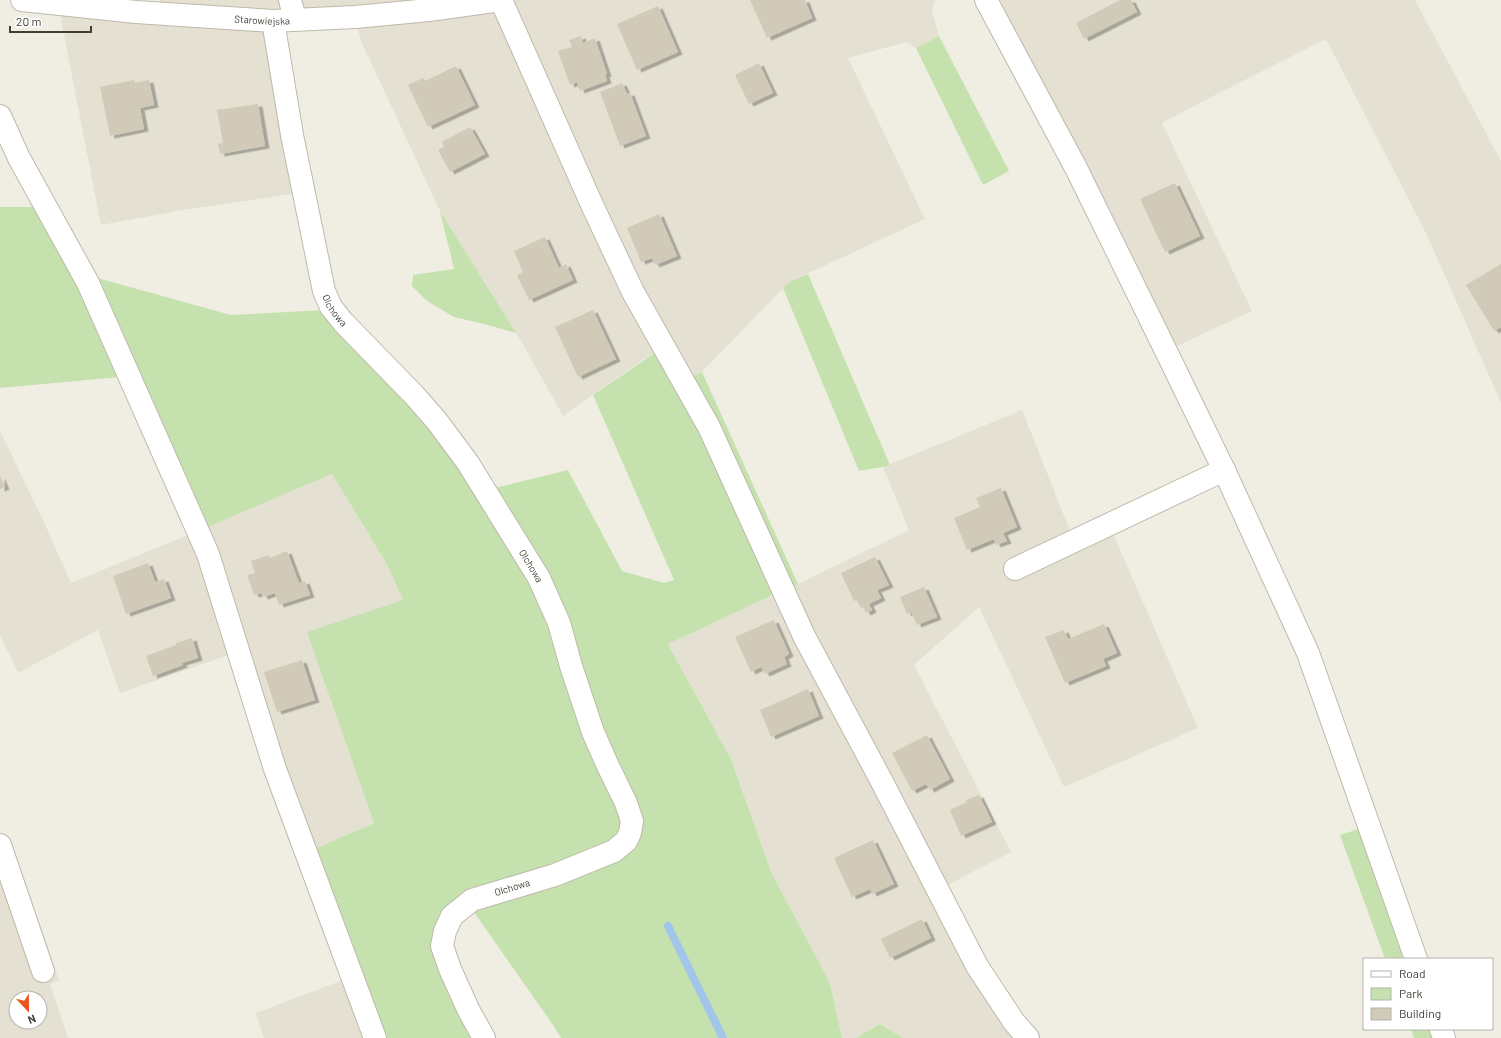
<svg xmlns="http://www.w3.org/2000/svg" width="1501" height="1038" viewBox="0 0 1501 1038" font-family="Barlow,sans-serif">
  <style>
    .residential { fill: #e4e0d2; fill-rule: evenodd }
    .green { fill: #c5e2ae }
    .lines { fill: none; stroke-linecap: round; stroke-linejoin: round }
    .stream { stroke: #a2c5ea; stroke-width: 8 }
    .building { fill: #d1cab9; filter: url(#shadow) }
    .minor-casing { stroke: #beb9aa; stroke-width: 24 }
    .minor { stroke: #fff; stroke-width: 22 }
    .labels { text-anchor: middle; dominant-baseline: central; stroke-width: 4; stroke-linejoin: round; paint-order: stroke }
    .street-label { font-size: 10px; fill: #423e34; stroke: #fff }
  </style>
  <defs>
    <filter id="shadow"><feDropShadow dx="4.5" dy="2.5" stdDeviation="0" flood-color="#0004"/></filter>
  </defs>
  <rect width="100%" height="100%" fill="#f0eee3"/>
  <!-- residential -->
  <g class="residential">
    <polygon points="160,0 935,0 932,11 939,36 916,48 906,42 848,58 925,219 789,282 702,372 683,381 664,347 638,363 563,416 525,348 440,211 361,41 355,17 273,21 304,192 183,210 101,225 58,4 160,14"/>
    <polygon points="986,0 1415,0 1501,161 1501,403 1427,235 1326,39 1211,97 1162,123 1252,311 1166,351"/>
    <polygon points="1022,410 1074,541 1114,536 1198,728 1064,787 979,607 914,665 1011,852 938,890 1027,1038 903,1038 880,1024 856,1038 842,1038 830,983 771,872 731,759 668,643 798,584 909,530 883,467"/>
    <polygon points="0,431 43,520 71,583 198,531 332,474 385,561 403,601 345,740 374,823 312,850 234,653 120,693 98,630 18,673 0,635"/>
    <path d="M0 845 26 895 59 980 50 984 68 1038H0ZM16 998H40V1022H16Z"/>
    <polygon points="343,980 375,1038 264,1038 256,1013"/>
  </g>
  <!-- green -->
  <g class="green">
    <polygon points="939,36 1009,171 983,185 916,48"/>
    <polygon points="0,207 36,207 84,285 120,377 0,388"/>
    <polygon points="440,211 516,333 480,323 454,317 427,301 412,286 413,275 454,269"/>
    <polygon points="808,274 890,465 883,467 859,471 783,288 789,282"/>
    <polygon points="94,277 231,315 325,310 495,488 568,470 622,571 664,583 674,580 593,395 659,350 706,430 779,592 668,644 731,759 771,872 830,983 842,1038 561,1038 553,1025 462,895 442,913 433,932 433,949 476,1038 383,1038 312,850 374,823 307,632 403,600 385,561 332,474 203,529"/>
    <polygon points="702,372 798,584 787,589 687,379"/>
    <polygon points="1365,827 1411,959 1385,959 1340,835"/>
    <polygon points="880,1024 903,1038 856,1038"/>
    <polygon points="1411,1029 1436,1029 1439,1038 1414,1038"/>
  </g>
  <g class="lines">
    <!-- stream -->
    <polyline class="stream" points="668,926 723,1038"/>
  </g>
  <!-- building -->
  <g class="building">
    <polygon points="750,0 805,0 812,18 767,38"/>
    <polygon points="1120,0 1131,0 1137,12 1084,39 1076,23"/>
    <polygon points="658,6 678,52 637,70 617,24"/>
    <polygon points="581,36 583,43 595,38 607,74 605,75 607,81 580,91 577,82 570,85 558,51 572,47 569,40"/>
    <polygon points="759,63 773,93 749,104 735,75"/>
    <polygon points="456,66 475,105 428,127 408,85 423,78 425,81"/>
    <polygon points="134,80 135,83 149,80 154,105 140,108 144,129 110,136 100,87"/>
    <polygon points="622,83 627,94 630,93 646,136 620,146 600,92"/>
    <polygon points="258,104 265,146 220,154 218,144 223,143 217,110"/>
    <polygon points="470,127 485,154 450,172 438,150 444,147 442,142"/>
    <polygon points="1175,183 1200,236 1165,252 1140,199"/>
    <polygon points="659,214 677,256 655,265 652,258 641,262 627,228"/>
    <polygon points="545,237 559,268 566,264 573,280 529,300 517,275 523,272 514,251"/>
    <polygon points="1501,264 1501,327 1494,331 1466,285"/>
    <polygon points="593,310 616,359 578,377 555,327"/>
    <polygon points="0,476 5,487 0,489"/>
    <polygon points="1001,488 1017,527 1003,533 1007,541 996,545 994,539 967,550 954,518 980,507 976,498"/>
    <polygon points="287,551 299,583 305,581 310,595 279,605 275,593 263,597 262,593 254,595 247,575 255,573 251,561 269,555 270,558"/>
    <polygon points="875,557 889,585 877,590 881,598 869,604 872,610 866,613 863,607 861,608 857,600 854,601 841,573"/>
    <polygon points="148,563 155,582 164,579 171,598 126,614 113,576"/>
    <polygon points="924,587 937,617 917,625 911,612 907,614 900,597"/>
    <polygon points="774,620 789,654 784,657 787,664 765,674 761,667 751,672 735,637"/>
    <polygon points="1104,624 1117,653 1103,659 1106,666 1065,683 1045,637 1064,630 1068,639"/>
    <polygon points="192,638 198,658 182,663 183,665 153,676 146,656 176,645 176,643"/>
    <polygon points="302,660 315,700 277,712 264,672"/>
    <polygon points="808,689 819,716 771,737 760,710"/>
    <polygon points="927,735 950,779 930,790 926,784 912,791 892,753"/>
    <polygon points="979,795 992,822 961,836 950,810 967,802 966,800"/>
    <polygon points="873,840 894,884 872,894 870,889 852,897 834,858"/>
    <polygon points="922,919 931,938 890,958 881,939"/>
  </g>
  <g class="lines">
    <!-- minor casing -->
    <g class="minor-casing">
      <g id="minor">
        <path id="s1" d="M22 0 136 12 273 21 355 17 429 10 501 0"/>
        <polyline points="290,0 295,19"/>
        <polyline points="501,0 593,207 633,292 709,427 804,636 880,778 977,966 1014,1022 1028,1038"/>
        <polyline points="986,0 1076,168 1166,351 1224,470 1308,653 1416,959"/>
        <path id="s2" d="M273 21 292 135 324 291 331 307 343 322 414 395 436 420 468 463 539 578 559 623 571 666 593 732 607 764 626 803 632 821 630 833 626 841 614 851 555 875 472 900 452 916 445 931 442 946 450 969 469 1011 484 1038"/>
        <polyline points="0,116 19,158 88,283 208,554 275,769 375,1038"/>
        <polyline points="1015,569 1224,470"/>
        <polyline points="0,845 43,971"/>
        <polyline points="1441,1029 1444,1038"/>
      </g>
    </g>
    <!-- minor -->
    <use href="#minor" class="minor"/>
  </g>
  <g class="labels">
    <!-- street labels -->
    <g class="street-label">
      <text stroke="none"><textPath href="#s1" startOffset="241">Starowiejska</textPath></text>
      <text stroke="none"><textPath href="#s2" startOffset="297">Olchowa</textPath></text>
      <text stroke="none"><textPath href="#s2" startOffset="621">Olchowa</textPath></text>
      <text transform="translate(512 887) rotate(-17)">Olchowa</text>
    </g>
  </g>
  <!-- legend -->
  <rect x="1363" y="958" width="130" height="72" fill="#ffffff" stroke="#b3b2ae"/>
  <rect x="1371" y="971" width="20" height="6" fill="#ffffff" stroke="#b3b2ae"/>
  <text x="1399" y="978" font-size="12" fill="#423e34">Road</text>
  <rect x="1371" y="988" width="20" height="12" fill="#c5e2ae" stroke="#b3b2ae"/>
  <text x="1399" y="998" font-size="12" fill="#423e34">Park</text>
  <rect x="1371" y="1008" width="20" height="12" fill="#d1cab9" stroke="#b3b2ae"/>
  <text x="1399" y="1018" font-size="12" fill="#423e34">Building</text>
  <!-- north arrow -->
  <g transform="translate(28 1010) rotate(158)"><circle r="19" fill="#ffffff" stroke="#b3b2ae"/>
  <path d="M0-3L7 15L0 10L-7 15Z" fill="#eb5420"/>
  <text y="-6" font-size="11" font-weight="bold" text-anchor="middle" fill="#423e34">N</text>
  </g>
  <!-- scale -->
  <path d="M10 26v6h81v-6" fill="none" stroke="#423e34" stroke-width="2"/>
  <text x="16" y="26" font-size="12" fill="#423e34" stroke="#ffffff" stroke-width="3" paint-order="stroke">20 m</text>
</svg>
